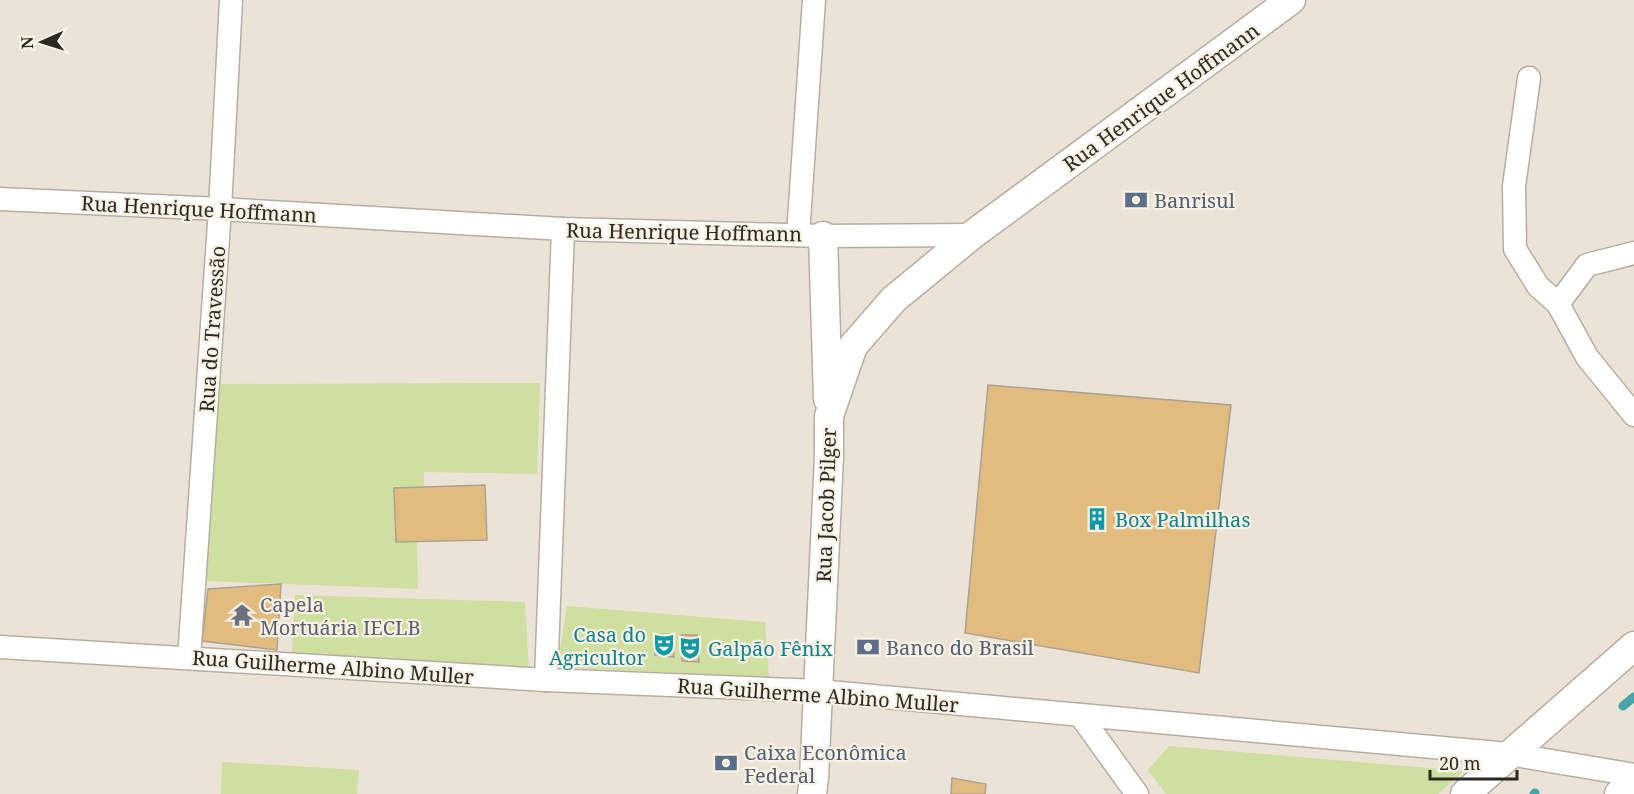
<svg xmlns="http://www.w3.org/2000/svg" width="1634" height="794" viewBox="0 0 1634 794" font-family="'Noto Serif',serif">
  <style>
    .green { fill: #cedf9f }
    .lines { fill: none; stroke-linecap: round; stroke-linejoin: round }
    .stream { stroke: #45a5aa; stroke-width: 9 }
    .building { fill: #e2bb7f; stroke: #aaa297; stroke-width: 1.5 }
    .minor-casing { stroke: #b6aea2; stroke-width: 25 }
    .tertiary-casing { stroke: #b6aea2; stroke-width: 31 }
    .minor { stroke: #fff; stroke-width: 22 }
    .tertiary { stroke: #fff; stroke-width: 28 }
    .labels { text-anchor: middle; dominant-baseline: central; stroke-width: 4.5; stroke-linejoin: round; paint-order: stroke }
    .street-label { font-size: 20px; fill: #2c2924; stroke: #f9f1e4 }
    .service-label { font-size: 20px; fill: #4e5e75; stroke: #f9f1e4; text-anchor: start }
    .culture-label { font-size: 20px; fill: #0d838f; stroke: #f9f1e4; text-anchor: start }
    .worship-label { font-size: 20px; fill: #5b616d; stroke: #f9f1e4; text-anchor: start }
  </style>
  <rect width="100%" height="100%" fill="#ece3d7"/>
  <!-- green -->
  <g class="green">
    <polygon points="540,383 537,474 424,472 424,487 394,488 396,542 417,542 418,589 205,581 214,384"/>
    <polygon points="295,595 525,602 529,671 292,653"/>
    <polygon points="567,606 765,622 769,677 557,667"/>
    <polygon points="1169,746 1464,771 1438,794 1166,794 1148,770"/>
    <polygon points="222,762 359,770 357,794 221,794"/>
  </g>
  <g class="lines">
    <!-- stream -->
    <g class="stream">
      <polyline points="1623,706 1634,697"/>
      <polyline points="1534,794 1535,793"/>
    </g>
  </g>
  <!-- building -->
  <g class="building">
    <polygon points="988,385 1231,405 1199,673 965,633"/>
    <polygon points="485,485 487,540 396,542 394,488"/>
    <polygon points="281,584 277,650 202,641 208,589"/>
    <polygon points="672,634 674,657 655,655 654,635"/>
    <polygon points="680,635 697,635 699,662 682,661"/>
    <polygon points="952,778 986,784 985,794 951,794"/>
  </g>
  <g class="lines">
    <!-- minor casing -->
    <g class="minor-casing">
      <g id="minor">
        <polyline points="1529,78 1514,186 1515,249 1538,286 1558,304 1587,357 1634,415"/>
        <polyline points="0,199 220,209 563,229 823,236 972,235"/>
        <polyline points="798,235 814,0"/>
        <polyline points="1558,304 1587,265 1634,253"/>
        <polyline points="0,647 546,680 818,691 1509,754 1634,775"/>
        <polyline points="189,658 220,209 231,0"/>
        <polyline points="546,680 563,229"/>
        <polyline points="1080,715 1137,794"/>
      </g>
    </g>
    <!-- tertiary casing -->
    <g class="tertiary-casing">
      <g id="tertiary">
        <polyline points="823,236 828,399"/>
        <polyline points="812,794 814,778 829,456 829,416 853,346 894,299 972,235 1291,0"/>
        <polyline points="1465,794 1634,646"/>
        <polyline points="1619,794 1634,780"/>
      </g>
    </g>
    <!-- minor -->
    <use href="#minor" class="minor"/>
    <!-- tertiary -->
    <use href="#tertiary" class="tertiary"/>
  </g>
  <!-- icons -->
  <defs>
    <g id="bank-bare" transform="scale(1.8)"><path d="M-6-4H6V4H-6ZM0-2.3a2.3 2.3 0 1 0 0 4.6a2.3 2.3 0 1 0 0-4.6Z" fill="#5c6f8a" stroke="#f9f1e4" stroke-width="2.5" paint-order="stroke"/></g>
    <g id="building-bare" transform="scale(1.8)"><path d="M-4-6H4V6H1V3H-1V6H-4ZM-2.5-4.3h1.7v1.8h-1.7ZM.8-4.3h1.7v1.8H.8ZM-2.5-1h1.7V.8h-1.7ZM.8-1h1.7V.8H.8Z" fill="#0f9aa8" stroke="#f9f1e4" stroke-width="2.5" paint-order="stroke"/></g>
    <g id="temple-bare" transform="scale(1.8)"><path d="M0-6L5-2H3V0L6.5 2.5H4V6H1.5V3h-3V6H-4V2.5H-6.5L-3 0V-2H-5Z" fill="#6b7280" stroke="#f9f1e4" stroke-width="2.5" paint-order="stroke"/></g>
    <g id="theatre-bare" transform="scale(1.8)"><path d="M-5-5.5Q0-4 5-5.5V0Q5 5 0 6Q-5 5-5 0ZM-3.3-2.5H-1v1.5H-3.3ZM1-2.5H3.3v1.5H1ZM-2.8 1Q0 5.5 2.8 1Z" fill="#0f9aa8" stroke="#f9f1e4" stroke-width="2.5" paint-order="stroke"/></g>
  </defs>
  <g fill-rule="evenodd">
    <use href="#bank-bare" x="1136" y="200"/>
    <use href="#building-bare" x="1097" y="519"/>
    <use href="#temple-bare" x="242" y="615"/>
    <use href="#theatre-bare" x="664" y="645"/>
    <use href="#bank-bare" x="868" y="647"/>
    <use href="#theatre-bare" x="690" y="648"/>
    <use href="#bank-bare" x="726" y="763"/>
  </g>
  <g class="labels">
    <!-- street labels -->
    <g class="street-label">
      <text transform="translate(1161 97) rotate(-36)">Rua Henrique Hoffmann</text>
      <text transform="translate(199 209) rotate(3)">Rua Henrique Hoffmann</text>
      <text transform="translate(684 232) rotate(1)">Rua Henrique Hoffmann</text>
      <text transform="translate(212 329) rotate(-86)">Rua do Travessão</text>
      <text transform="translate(826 505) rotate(-88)">Rua Jacob Pilger</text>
      <text transform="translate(333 667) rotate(4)">Rua Guilherme Albino Muller</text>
      <text transform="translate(818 695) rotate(4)">Rua Guilherme Albino Muller</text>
    </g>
    <!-- service labels -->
    <g class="service-label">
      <text x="1154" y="200">Banrisul</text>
      <text x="886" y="647">Banco do Brasil</text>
      <text x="744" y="752">Caixa Econômica<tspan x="744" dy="23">Federal</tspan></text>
    </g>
    <!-- culture labels -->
    <g class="culture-label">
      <text x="1115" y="519">Box Palmilhas</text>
      <text x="646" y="634" text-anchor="end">Casa do<tspan x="646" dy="23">Agricultor</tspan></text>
      <text x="708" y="648">Galpão Fênix</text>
    </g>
    <!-- worship labels -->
    <g class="worship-label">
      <text x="260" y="604">Capela<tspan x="260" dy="23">Mortuária IECLB</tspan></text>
    </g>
  </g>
  <!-- north arrow -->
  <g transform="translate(42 42) rotate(267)" stroke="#f9f1e4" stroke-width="4.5" paint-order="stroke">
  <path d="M0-4.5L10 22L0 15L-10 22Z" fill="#2c2924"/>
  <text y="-9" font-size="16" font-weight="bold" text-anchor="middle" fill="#2c2924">N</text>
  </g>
  <!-- scale -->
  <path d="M1430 770v9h87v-9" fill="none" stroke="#2c2924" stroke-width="3"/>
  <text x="1439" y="770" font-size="18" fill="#2c2924" stroke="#f9f1e4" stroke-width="4.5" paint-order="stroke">20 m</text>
</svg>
